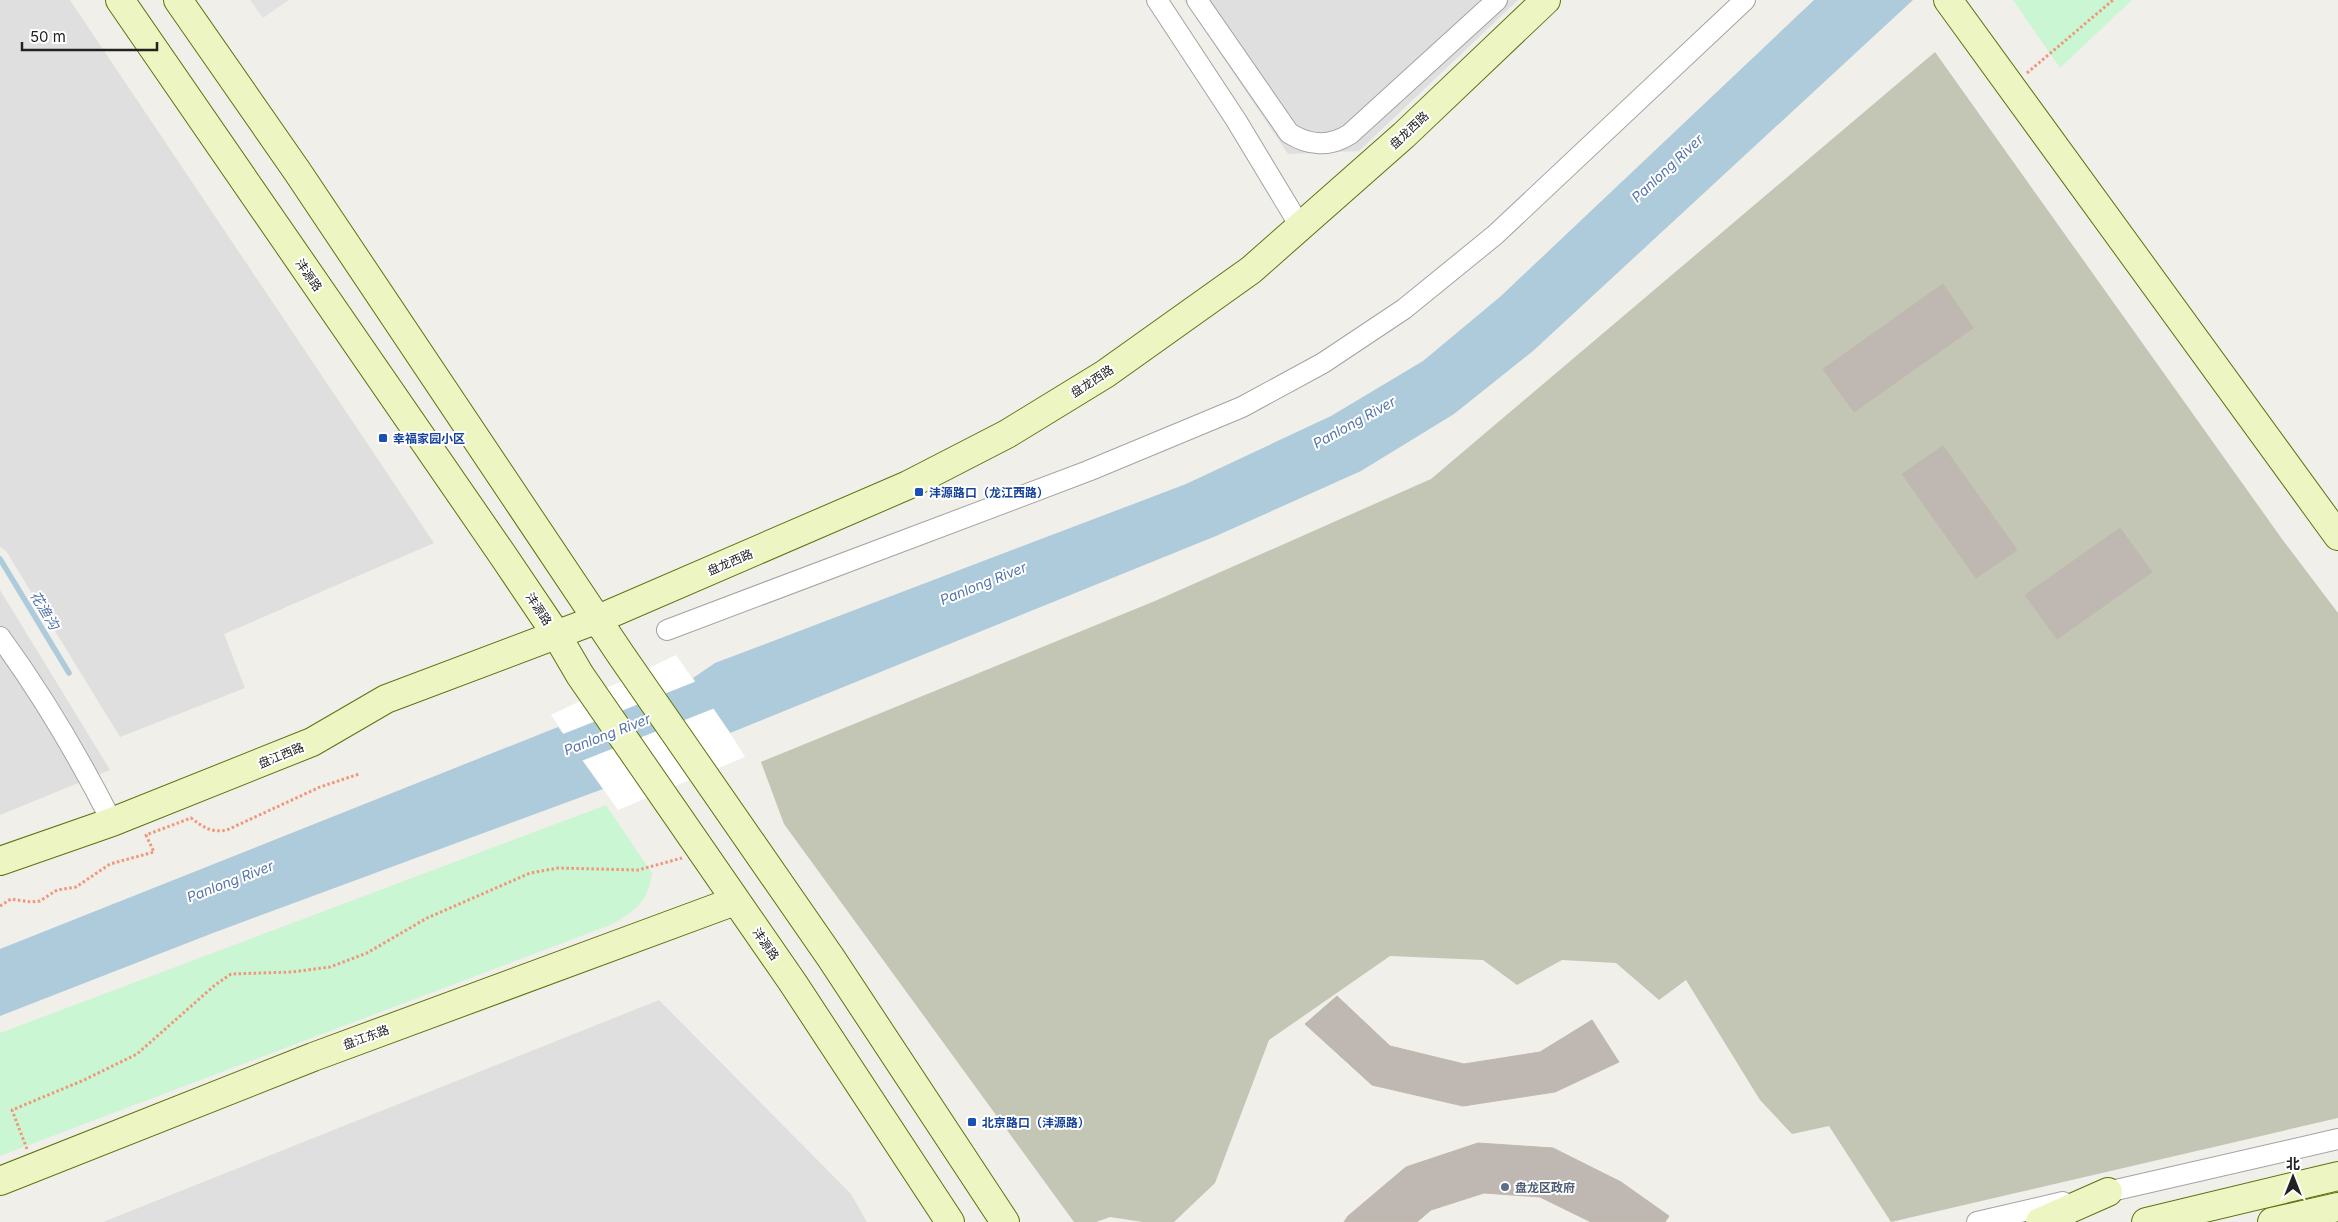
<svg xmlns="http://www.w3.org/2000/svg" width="2338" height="1222" viewBox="0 0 2338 1222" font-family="Inter,'Noto Sans SC',sans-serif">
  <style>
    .residential { fill: #e0dfdf }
    .construction { fill: #c3c5b5 }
    .park { fill: #cbf6d4 }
    .parking { fill: #e2e2e2 }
    .water { fill: #adcbdb }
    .pier { fill: #fff }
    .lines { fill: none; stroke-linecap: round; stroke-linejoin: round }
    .stream { stroke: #adcbdb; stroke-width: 5.5 }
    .river { stroke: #adcbdb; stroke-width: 32 }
    .building { fill: #bfb8b2; stroke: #c2b8ac }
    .street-casing { stroke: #a3a3a3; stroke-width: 22 }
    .secondary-casing { stroke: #5c730e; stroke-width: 30 }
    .path { stroke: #f0967b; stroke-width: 3; stroke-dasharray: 2.5 2.5; stroke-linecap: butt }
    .street { stroke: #fff; stroke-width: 20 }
    .secondary { stroke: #edf6c3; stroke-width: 28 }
    .transit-dot { fill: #1a4fb4; stroke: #fff; stroke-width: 2 }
    .service-dot { fill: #5c6f8a; stroke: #fff; stroke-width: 2 }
    .labels { text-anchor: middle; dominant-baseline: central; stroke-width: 4; stroke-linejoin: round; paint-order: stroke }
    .street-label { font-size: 12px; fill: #222; stroke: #fff }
    .transit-label { font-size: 12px; font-weight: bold; fill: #164399; stroke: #fff; text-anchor: start }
    .service-label { font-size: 12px; font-weight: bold; fill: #4e5e75; stroke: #fff; text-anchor: start }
    .water-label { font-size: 14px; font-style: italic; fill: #5475ab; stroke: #fff }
  </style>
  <rect width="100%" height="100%" fill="#f1efe9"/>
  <!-- residential -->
  <g class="residential">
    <polygon points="0,0 70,0 434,543 224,634 245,688 120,737 6,551 0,547"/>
    <polygon points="1184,0 1518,0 1359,151 1288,154"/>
    <polygon points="0,590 110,770 0,815"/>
    <polygon points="659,1000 851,1194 867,1222 103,1222"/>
  </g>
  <!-- construction -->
  <polygon class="construction" points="1935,52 2282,539 2338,613 2338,1118 1891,1222 1829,1126 1792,1134 1760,1100 1686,980 1659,1000 1616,963 1562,960 1517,985 1483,960 1390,956 1269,1040 1215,1183 1174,1222 1143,1222 1110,1217 1096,1222 1074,1222 784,824 761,762 1155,601 1431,479"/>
  <!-- park -->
  <g class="park">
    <polygon points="2013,0 2132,0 2060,68"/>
    <path d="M606 805 652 873C648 903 636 909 613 924L0 1156V1033Z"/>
  </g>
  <!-- parking -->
  <polygon class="parking" points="250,0 289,0 263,18"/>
  <!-- water -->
  <g class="water">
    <polygon points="1814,0 1913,0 1533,351 1454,414 1361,471 1216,536 730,733 693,678 715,663 1186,484 1331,416 1423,361 1501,296"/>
    <polygon points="558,727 603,789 213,933 0,1016 0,949"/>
  </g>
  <!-- pier -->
  <polygon class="pier" points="676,655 730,733 745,757 618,810 551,715"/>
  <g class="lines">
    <!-- stream -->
    <polyline class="stream" points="0,559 69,673"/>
    <!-- river -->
    <polyline class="river" points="533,763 745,679"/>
  </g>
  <!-- building -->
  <g class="building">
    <polygon points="1943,284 1973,328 1854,412 1823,369"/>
    <polygon points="1943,446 2017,550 1976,578 1902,474"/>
    <polygon points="2120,528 2152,572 2057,639 2025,595"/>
    <polygon points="1337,996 1390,1046 1464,1064 1540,1052 1592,1020 1619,1062 1555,1092 1463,1106 1372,1085 1305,1024"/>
    <polygon points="1478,1143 1553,1148 1621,1182 1669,1216 1665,1222 1591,1222 1540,1197 1484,1193 1431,1210 1417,1222 1344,1222 1348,1216 1406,1167"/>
  </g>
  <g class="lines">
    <!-- street casing -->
    <g class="street-casing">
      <g id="street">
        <polyline points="1157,0 1236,120 1300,226"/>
        <path d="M1197 0 1289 133C1309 146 1330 147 1350 134L1497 0"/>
        <polyline points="667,630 1088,471 1242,407 1323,363 1404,309 1495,235 1745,0"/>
        <path d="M0 637C43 696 79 757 112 822"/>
        <polyline points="2094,1195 2338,1139"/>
        <polyline points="1977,1222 2063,1202"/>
      </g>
    </g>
    <!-- secondary casing -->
    <g class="secondary-casing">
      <g id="secondary">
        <polyline points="120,0 502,554 556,634 580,675 793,983 950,1222"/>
        <polyline points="178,0 297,171 621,655 831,958 1005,1222"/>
        <polyline points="1948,0 2338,536"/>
        <polyline points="0,861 112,822 312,742 386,699 598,619 908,485 1007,434 1105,374 1251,270 1404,135 1546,0"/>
        <polyline points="0,1181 313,1057 735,901"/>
        <polyline points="2040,1222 2108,1192"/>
        <polyline points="2146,1222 2338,1176"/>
        <polyline points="2272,1222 2338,1207"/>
      </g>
    </g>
    <!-- path -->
    <g class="path">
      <polyline points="2027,73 2113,0"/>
      <path d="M0 906 11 899 31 902 40 901 57 890 76 887 110 864 154 852 146 835 191 818C203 827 211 833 227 830L320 787 359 774"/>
      <polyline points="27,1149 12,1110 84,1080 137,1054 215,985 231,974 292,972 330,967 367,953 427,918 530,873 558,868 638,870 682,858"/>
    </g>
    <!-- street -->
    <use href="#street" class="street"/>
    <!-- secondary -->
    <use href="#secondary" class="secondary"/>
  </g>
  <!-- markers -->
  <g class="transit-dot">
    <rect x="378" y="433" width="10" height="10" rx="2.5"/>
    <rect x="914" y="487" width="10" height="10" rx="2.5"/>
    <rect x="967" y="1117" width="10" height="10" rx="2.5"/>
  </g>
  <circle class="service-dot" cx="1505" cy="1187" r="5"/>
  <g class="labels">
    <!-- street labels -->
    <g class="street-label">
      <text transform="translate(1409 130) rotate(-43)">盘龙西路</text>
      <text transform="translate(309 275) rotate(55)">沣源路</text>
      <text transform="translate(1092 381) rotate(-33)">盘龙西路</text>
      <text transform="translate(730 562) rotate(-23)">盘龙西路</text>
      <text transform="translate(539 609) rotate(56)">沣源路</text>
      <text transform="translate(281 755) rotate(-22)">盘江西路</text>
      <text transform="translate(766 944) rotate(55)">沣源路</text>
      <text transform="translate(366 1037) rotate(-20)">盘江东路</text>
    </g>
    <!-- transit labels -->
    <g class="transit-label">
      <text x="393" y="438">幸福家园小区</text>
      <text x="929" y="492">沣源路口（龙江西路）</text>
      <text x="982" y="1122">北京路口（沣源路）</text>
    </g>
    <!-- service labels -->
    <g class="service-label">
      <text x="1515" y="1187">盘龙区政府</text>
    </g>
    <!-- water labels -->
    <g class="water-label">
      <text transform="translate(1667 168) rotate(-43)">Panlong River</text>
      <text transform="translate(1354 422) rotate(-29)">Panlong River</text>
      <text transform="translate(983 583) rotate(-22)">Panlong River</text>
      <text transform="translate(45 610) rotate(59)">花渔沟</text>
      <text transform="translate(607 734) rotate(-21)">Panlong River</text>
      <text transform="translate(230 881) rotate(-21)">Panlong River</text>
    </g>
  </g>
  <!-- north arrow -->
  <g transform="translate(2293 1177)" stroke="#ffffff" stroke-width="4" paint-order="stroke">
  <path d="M0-4L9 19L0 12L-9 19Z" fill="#222222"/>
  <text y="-8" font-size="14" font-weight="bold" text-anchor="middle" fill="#222222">北</text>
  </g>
  <!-- scale -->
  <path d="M22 42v8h135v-8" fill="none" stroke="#222222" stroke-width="2.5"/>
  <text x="30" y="42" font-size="15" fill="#222222" stroke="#ffffff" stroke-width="4" paint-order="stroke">50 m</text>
</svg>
